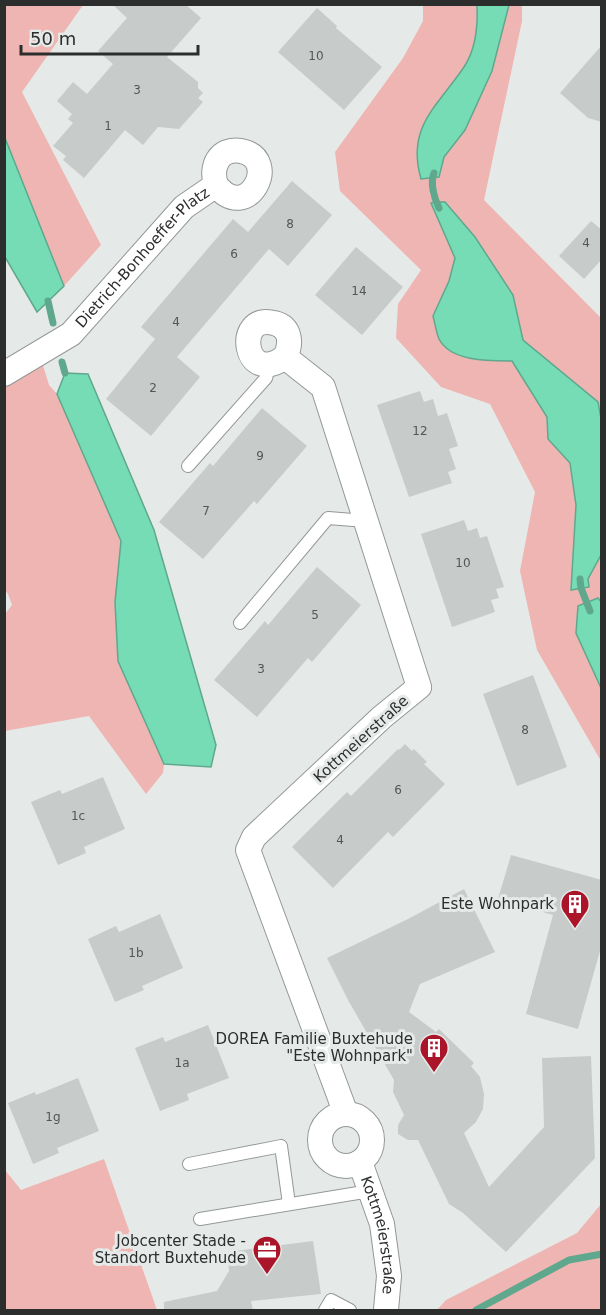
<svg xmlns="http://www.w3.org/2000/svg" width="606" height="1315" viewBox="0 0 606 1315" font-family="'DejaVu Sans',sans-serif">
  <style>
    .green { fill: #efb5b2 }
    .water { fill: #75dcb6; stroke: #5fa88d; stroke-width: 1.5 }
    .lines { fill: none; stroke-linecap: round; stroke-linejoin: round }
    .stream { stroke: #5fa88d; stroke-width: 7 }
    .building { fill: #c7ccca }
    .lane-casing { stroke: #939896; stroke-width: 14 }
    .street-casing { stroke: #939896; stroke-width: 26 }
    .lane { stroke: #fff; stroke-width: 12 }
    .street { stroke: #fff; stroke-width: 24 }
    .labels { text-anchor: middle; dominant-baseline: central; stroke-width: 6; stroke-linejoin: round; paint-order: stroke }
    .number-label { font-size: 12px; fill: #535654 }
    .street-label { font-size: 15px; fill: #2c2e2d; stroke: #e5eae8 }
    .poi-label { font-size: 15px; fill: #2c2e2d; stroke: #e5eae8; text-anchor: end }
  </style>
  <rect width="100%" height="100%" fill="#e5eae8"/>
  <!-- green -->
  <g class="green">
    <polygon points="5,5 83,5 22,92 101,245 64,286 28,207 5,142"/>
    <polygon points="423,5 522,5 522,21 484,200 601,318 601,761 537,650 520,571 535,492 490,404 441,387 396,338 398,304 421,270 340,191 335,152 403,58 423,21"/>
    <polygon points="42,362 49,385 57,394 121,541 115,602 118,661 164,764 163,773 146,794 89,716 5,731 5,614 12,605 8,594 5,590 5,382"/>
    <polygon points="104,1159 157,1310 5,1310 5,1170 21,1190"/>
    <polygon points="601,1204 601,1310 437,1310 446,1300 577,1233"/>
  </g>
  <!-- water -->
  <g class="water">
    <path d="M477 5H509L492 71 465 130 444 157 439 177 421 179C406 127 437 107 464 67 476 49 478 26 477 5Z"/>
    <polygon points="5,138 64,286 37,312 5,257"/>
    <path d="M436 202H445L475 237 513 295 523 340 598 402 602 424 601 555 588 579 589 587 571 590 576 505 570 463 548 439 547 417 512 361C490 361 451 362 439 339 436 332 435 323 433 316L449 281 455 258 431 203Z"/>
    <polygon points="65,373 88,374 154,530 216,745 211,767 164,764 118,661 115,602 121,541 57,394"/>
    <polygon points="598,598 602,603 601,688 576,633 578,606"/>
  </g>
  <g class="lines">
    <!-- stream -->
    <g class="stream">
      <path d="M434 173C430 183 434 198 439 208"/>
      <polyline points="48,301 53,323"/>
      <polyline points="62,362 65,373"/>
      <polyline points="580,579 581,588 590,611"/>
      <polyline points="476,1310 569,1260 602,1254"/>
    </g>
  </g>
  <!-- building -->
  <g class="building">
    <polygon points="112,4 185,4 201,18 167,57 198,82 198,88 203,93 198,98 203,102 179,129 158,127 143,145 125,130 84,178 63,160 66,156 53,146 73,123 68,119 72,114 57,101 73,82 87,94 113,64 98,51 127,18"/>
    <polygon points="317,8 337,26 336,28 382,67 344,110 278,52"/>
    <polygon points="602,45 602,122 588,118 560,93"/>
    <polygon points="292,181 332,215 288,266 269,249 177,357 200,377 151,436 106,399 155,339 141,327 233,219 248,232"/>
    <polygon points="591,221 602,230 602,259 584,279 559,256"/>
    <polygon points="356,247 403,287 362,335 315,295"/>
    <polygon points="420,391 424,402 433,399 438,416 447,413 458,446 449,449 456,469 448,472 452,483 409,497 377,405"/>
    <polygon points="262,408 307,446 257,504 254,501 203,559 159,522 210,463 213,466"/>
    <polygon points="464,520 468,531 477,528 480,538 487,536 504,587 496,589 499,598 491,600 495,612 452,627 421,534"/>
    <polygon points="317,567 361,605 312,662 308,658 257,717 214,680 265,621 268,625"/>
    <polygon points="533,675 567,767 517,786 483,694"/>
    <polygon points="405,744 412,751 414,749 427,762 424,764 445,784 393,837 388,832 333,888 292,847 347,792 351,796 398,749 399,750"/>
    <polygon points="103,777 125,829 84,847 86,853 58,865 31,802 60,790 62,794"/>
    <polygon points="511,855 602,880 602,944 578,1029 526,1014 553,915 498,899"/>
    <polygon points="464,889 495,952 420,984 409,1012 436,1032 439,1029 474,1063 471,1066 480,1077 484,1094 483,1109 476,1122 464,1133 489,1187 544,1127 542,1058 591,1056 595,1158 506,1252 463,1213 449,1204 418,1140 408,1140 398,1134 398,1125 404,1115 393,1092 394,1080 348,1000 327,958 408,919"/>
    <polygon points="160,914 183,968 142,986 144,990 115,1002 88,939 116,926 119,932"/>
    <polygon points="208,1025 229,1078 187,1094 189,1100 160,1111 135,1048 163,1037 165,1042"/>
    <polygon points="78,1078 99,1131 57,1148 59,1153 33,1164 8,1103 35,1092 36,1095"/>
    <polygon points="313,1241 321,1294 251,1301 253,1311 164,1311 164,1302 217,1291 229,1271 227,1252"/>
  </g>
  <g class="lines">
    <!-- lane casing -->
    <g class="lane-casing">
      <g id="lane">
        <polyline points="188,466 266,378 270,364"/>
        <polyline points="240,623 328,518 366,521"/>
        <polyline points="189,1164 281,1146 289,1204"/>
        <polyline points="200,1219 370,1191"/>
        <polyline points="325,1310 331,1300 350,1310"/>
      </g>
    </g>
    <!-- street casing -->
    <g class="street-casing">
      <g id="street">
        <path d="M285 357C243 388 234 312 274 323 291 327 292 344 285 357L323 387 419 687 382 717 254 837 248 850 346 1114"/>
        <path id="s1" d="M4 374 71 334 184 207 216 185C247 225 282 159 241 151 219 147 210 167 216 185"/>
        <circle cx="346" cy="1140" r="26"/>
        <path id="s2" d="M360 1162 382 1224 389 1276 386 1310"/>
      </g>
    </g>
    <!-- lane -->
    <use href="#lane" class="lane"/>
    <!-- street -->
    <use href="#street" class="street"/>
  </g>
  <!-- icons -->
  <defs>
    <g id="building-pin" transform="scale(1.5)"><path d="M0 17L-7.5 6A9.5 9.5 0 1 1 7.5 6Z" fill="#aa1529" stroke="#e5eae8"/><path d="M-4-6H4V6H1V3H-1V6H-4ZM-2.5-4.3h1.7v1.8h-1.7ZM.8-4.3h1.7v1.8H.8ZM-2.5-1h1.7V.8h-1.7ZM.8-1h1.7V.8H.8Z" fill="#fff"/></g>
    <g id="office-pin" transform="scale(1.5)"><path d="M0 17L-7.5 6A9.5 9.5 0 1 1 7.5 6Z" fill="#aa1529" stroke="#e5eae8"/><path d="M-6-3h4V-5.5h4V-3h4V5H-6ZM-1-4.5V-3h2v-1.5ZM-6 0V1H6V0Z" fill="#fff"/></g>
  </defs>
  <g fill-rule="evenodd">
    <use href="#building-pin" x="575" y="904"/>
    <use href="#building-pin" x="434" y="1048"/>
    <use href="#office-pin" x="267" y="1250"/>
  </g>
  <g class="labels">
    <!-- number labels -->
    <g class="number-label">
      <text x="316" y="56">10</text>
      <text x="137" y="90">3</text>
      <text x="108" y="126">1</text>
      <text x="290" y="224">8</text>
      <text x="586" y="243">4</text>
      <text x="234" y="254">6</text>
      <text x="359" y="291">14</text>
      <text x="176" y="322">4</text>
      <text x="153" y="388">2</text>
      <text x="420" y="431">12</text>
      <text x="260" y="456">9</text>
      <text x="206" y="511">7</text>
      <text x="463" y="563">10</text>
      <text x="315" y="615">5</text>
      <text x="261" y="669">3</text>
      <text x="525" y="730">8</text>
      <text x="398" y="790">6</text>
      <text x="78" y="816">1c</text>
      <text x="340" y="840">4</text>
      <text x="136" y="953">1b</text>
      <text x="182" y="1063">1a</text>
      <text x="53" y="1117">1g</text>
    </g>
    <!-- street labels -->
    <g class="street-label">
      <text stroke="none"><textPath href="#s1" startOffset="183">Dietrich-Bonhoeffer-Platz</textPath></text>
      <text transform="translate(361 739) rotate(-42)">Kottmeierstraße</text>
      <text stroke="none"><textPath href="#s2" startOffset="76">Kottmeierstraße</textPath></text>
    </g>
    <!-- poi labels -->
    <g class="poi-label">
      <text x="554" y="904">Este Wohnpark</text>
      <text x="413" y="1039">DOREA Familie Buxtehude<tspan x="413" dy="17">"Este Wohnpark"</tspan></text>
      <text x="246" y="1241">Jobcenter Stade -<tspan x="246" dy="17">Standort Buxtehude</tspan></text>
    </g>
  </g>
  <!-- border -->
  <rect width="606" height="1315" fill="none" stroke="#2c2e2d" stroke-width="12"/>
  <!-- scale -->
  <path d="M21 45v9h177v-9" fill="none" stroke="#2c2e2d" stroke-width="3"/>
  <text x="30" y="45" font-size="18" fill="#2c2e2d" stroke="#e5eae8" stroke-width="4.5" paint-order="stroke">50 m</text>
</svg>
